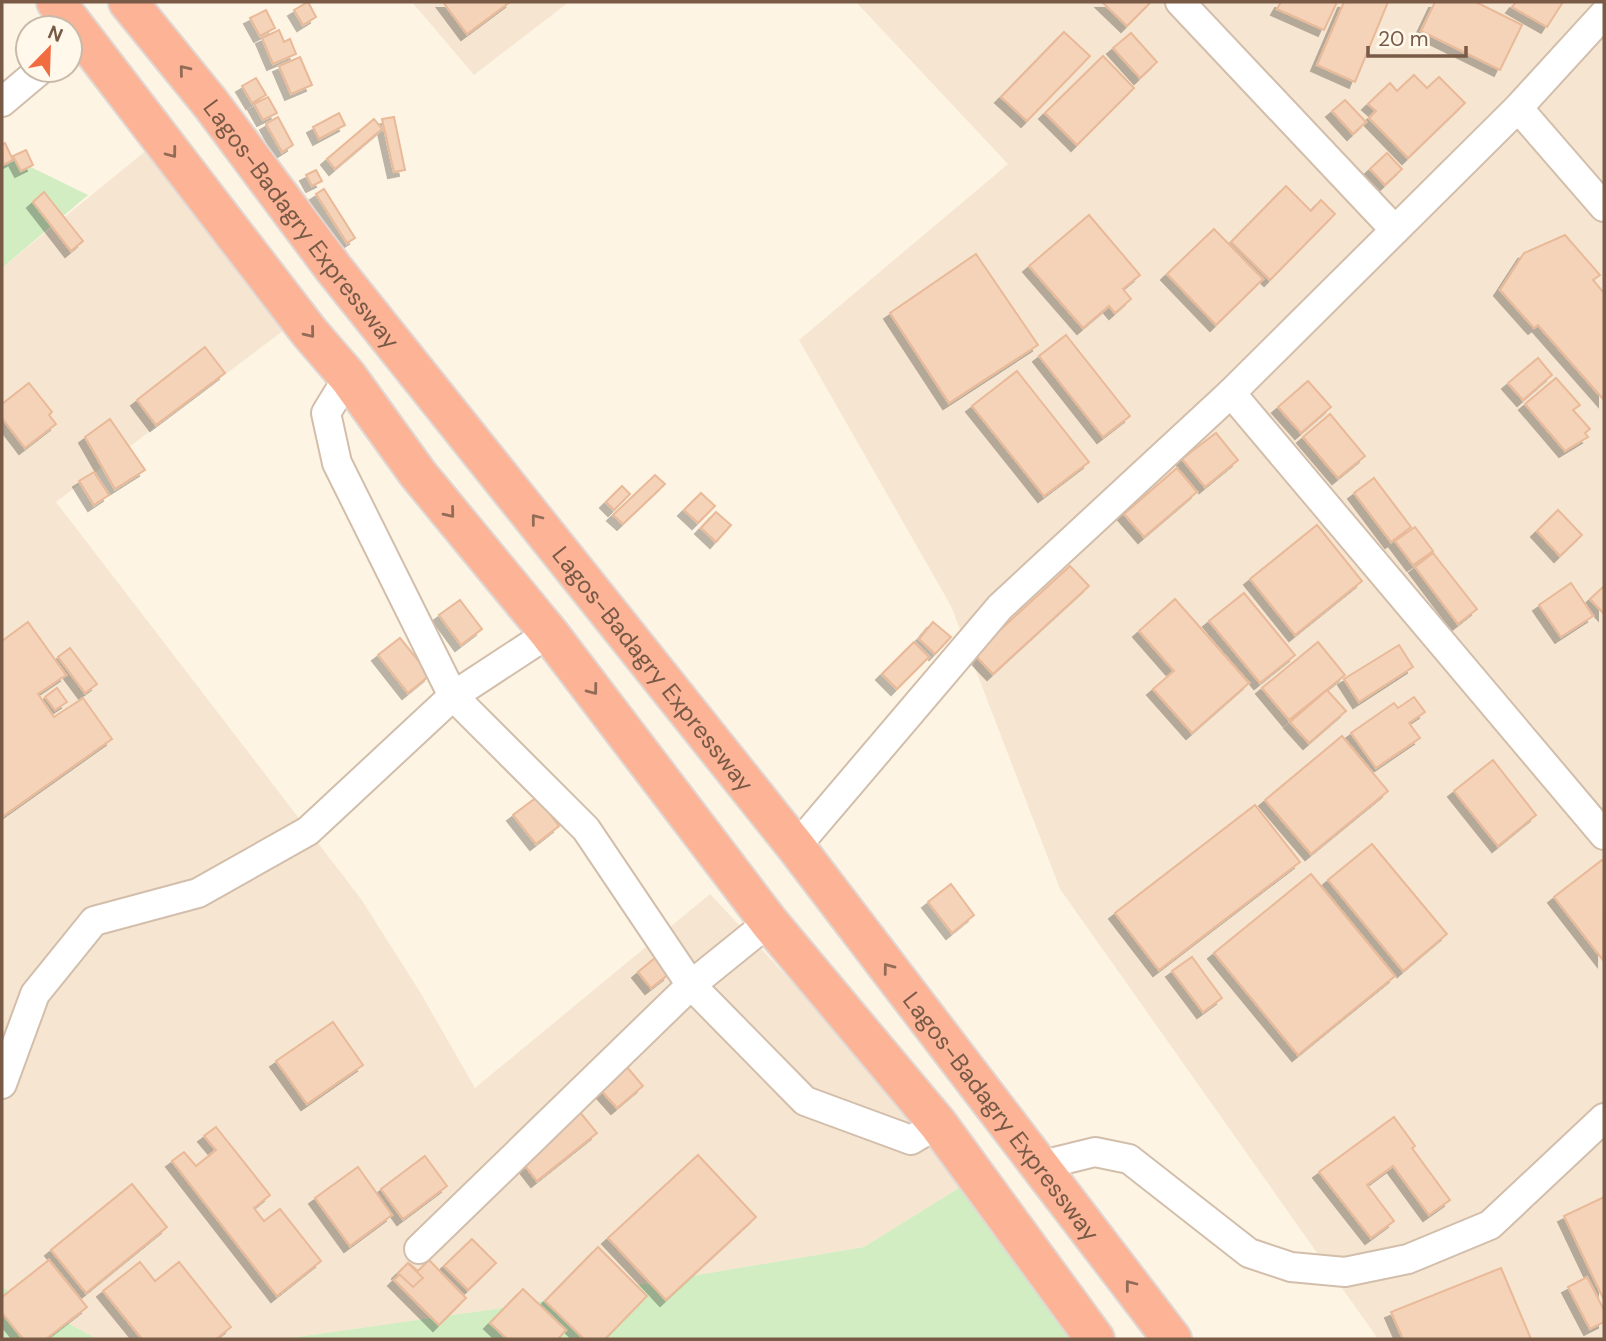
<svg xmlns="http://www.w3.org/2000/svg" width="1606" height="1341" viewBox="0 0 1606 1341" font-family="'DM Sans',sans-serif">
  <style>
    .residential { fill: #f6e6d1 }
    .green { fill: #d1edc1 }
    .building { fill: #f5d3b9; stroke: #e9b998; stroke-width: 2; filter: url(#shadow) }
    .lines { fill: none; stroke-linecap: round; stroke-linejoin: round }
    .street-casing { stroke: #d2beab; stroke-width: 32 }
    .highway-casing { stroke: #dfd7d3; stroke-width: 42 }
    .street { stroke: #fff; stroke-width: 28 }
    .highway { stroke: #fdb396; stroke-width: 38 }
    .oneway { stroke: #936c57 }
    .labels { text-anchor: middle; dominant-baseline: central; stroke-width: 7; stroke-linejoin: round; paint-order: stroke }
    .street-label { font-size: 24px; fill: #785a47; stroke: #fff8eb }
  </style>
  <defs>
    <filter id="shadow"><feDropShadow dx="-6" dy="6" stdDeviation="0" flood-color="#0004"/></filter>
  </defs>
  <rect width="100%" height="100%" fill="#fef4e3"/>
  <!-- residential -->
  <g class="residential">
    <polygon points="412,2 569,2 474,75"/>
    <polygon points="856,2 1604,2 1604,1339 1378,1339 1060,889 951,606 799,340 1008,164"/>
    <polygon points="148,149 300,318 56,502 361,899 420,992 475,1088 710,894 975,1178 864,1247 495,1309 283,1339 97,1339 2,1287 2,268"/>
  </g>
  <!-- green -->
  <g class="green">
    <polygon points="2,153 88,195 2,268"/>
    <polygon points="975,1178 1076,1339 283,1339 495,1309 864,1247"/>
    <polygon points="2,1287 97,1339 2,1339"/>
  </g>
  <!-- building -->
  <g class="building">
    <polygon points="308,2 316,17 303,25 294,10"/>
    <polygon points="443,2 510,2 467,34"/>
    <polygon points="1102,2 1151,2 1127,26"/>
    <polygon points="1281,2 1337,2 1324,30 1277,9"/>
    <polygon points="1344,2 1388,2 1355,82 1317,65"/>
    <polygon points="1435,2 1476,2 1522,25 1500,70 1421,31"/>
    <polygon points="1516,2 1563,2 1547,27 1512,7"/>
    <polygon points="266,10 275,28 260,36 250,18"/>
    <polygon points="279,30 284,42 290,39 296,54 273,64 262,38"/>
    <polygon points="1064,32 1090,56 1027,121 1001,97"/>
    <polygon points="1131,33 1157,62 1140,78 1113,48"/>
    <polygon points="1103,56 1134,88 1077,145 1045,113"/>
    <polygon points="300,57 312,85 291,94 279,66"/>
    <polygon points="1414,75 1427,88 1439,77 1465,103 1408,158 1369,118 1376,111 1368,104 1390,83 1397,91"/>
    <polygon points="256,78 266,95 252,103 242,86"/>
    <polygon points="268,97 277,113 263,120 254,104"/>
    <polygon points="1345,100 1366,122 1353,134 1332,111"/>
    <polygon points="339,113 345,125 319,139 313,127"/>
    <polygon points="278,117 293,145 282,152 266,124"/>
    <polygon points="394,117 405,170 394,172 382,119"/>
    <polygon points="374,119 382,129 335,169 327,159"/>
    <polygon points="5,143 13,160 3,165 2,145"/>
    <polygon points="26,150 33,165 21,171 13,156"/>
    <polygon points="1387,153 1402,169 1385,185 1370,169"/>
    <polygon points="316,170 322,181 312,186 306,175"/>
    <polygon points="1286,186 1311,211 1321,200 1335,214 1270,280 1231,242"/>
    <polygon points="324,189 355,238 347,243 316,194"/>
    <polygon points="44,192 83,241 71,251 33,202"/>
    <polygon points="1089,215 1140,275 1123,289 1131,299 1115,313 1109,306 1083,328 1029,266"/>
    <polygon points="1214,229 1263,279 1216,325 1167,274"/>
    <polygon points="1565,235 1600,275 1593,280 1604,293 1604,400 1538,325 1534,328 1500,290 1524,253"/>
    <polygon points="976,254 1038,345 949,403 890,313"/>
    <polygon points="1066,335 1130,416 1103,437 1039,356"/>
    <polygon points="205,347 225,373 156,425 137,400"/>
    <polygon points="1538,358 1552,375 1523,400 1508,383"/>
    <polygon points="1017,371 1089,462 1044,496 972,406"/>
    <polygon points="1556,378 1580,405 1573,410 1590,429 1585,433 1588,437 1565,451 1525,404"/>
    <polygon points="1308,381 1331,407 1301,433 1278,407"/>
    <polygon points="29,383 52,412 49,415 56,424 25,448 2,418 2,404"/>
    <polygon points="1330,414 1365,456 1338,478 1303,437"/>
    <polygon points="110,419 145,470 115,489 85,437"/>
    <polygon points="1216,433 1238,460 1205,487 1182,459"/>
    <polygon points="1177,468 1197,492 1144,537 1124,514"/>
    <polygon points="94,472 109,495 94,505 79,481"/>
    <polygon points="655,475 665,484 623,524 613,515"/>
    <polygon points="1374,478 1411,527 1391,542 1354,493"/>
    <polygon points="622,486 630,494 614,510 606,502"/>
    <polygon points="701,493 715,506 698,523 684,510"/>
    <polygon points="1558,510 1582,535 1560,556 1537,531"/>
    <polygon points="716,512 731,525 716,542 701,528"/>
    <polygon points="1317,525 1362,581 1295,635 1250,579"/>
    <polygon points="1415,527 1433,551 1413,565 1395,541"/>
    <polygon points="1433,553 1477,609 1458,624 1415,567"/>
    <polygon points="1070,566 1089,586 993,674 974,654"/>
    <polygon points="1571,583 1593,616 1561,637 1539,605"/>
    <polygon points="1604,586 1604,614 1590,599"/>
    <polygon points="1244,593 1295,655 1260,683 1209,621"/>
    <polygon points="1175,599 1249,683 1192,733 1153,689 1174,671 1139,631"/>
    <polygon points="460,600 482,629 461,645 439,615"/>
    <polygon points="28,622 66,675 38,694 54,717 83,698 112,739 2,817 2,641"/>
    <polygon points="933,622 951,637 935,654 919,639"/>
    <polygon points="400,638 430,675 408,693 378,655"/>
    <polygon points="914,642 929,657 897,689 882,674"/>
    <polygon points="1318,642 1345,675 1289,720 1262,688"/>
    <polygon points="1399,645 1413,667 1359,702 1344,679"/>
    <polygon points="70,648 97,684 85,693 58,657"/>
    <polygon points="57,688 67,702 55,710 45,697"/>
    <polygon points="1327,690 1346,711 1309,743 1290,722"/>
    <polygon points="1414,697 1425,712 1409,723 1420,738 1376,768 1351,733 1394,703 1398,708"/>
    <polygon points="1342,736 1388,791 1311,854 1265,800"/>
    <polygon points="1493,760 1536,815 1498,846 1454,791"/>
    <polygon points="537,797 559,826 536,844 513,815"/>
    <polygon points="1255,805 1300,862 1159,970 1115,913"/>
    <polygon points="1372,844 1447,934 1403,971 1328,880"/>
    <polygon points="1602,860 1604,863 1603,960 1554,897"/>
    <polygon points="1311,874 1395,976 1298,1055 1214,953"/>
    <polygon points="951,884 974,915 952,933 928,902"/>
    <polygon points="1192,957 1222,998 1203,1012 1172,971"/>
    <polygon points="655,958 669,974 651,988 638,972"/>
    <polygon points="333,1022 363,1065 307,1104 276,1061"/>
    <polygon points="626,1066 643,1086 617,1108 600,1089"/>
    <polygon points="579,1111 597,1133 537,1181 519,1158"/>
    <polygon points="1394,1117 1415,1146 1412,1148 1450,1200 1429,1215 1393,1166 1367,1185 1394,1221 1371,1238 1319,1172"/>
    <polygon points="216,1127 270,1195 254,1208 264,1221 280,1209 321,1261 277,1296 172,1161 184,1152 196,1166 216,1150 204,1136"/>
    <polygon points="698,1155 756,1217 666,1300 608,1238"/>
    <polygon points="425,1156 447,1186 403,1219 381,1189"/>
    <polygon points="358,1167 392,1215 350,1246 315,1198"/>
    <polygon points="132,1184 167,1227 86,1293 51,1250"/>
    <polygon points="1604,1197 1604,1300 1564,1216"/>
    <polygon points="472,1239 496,1263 468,1290 444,1266"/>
    <polygon points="598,1247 647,1296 605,1339 584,1339 545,1301"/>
    <polygon points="49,1260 87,1307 46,1339 23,1339 2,1313 2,1297"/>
    <polygon points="429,1260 466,1298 439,1325 394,1280 410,1264 418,1271"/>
    <polygon points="140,1262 155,1281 179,1262 231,1327 216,1339 142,1339 103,1291"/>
    <polygon points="408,1263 423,1278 413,1287 398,1273"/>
    <polygon points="1501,1268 1531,1339 1403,1339 1391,1312"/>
    <polygon points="1587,1277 1604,1310 1604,1322 1590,1329 1568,1287"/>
    <polygon points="523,1289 566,1330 558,1339 507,1339 490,1323"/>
  </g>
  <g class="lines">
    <!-- street casing -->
    <g class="street-casing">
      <g id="street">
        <polyline points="1180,2 1395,230"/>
        <polyline points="2,102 40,70"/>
        <polyline points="1518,108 1604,207"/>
        <polyline points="348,377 326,413 337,463 453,696 586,829 691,985 805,1101 911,1140 938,1124"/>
        <polyline points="1231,393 1604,835"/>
        <polyline points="796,847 1000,607 1231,393 1518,108 1604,14"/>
        <polyline points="2,1084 35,994 94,921 198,893 308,831 453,696 549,633"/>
        <polyline points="1038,1166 1095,1152 1129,1159 1249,1253 1291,1267 1345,1272 1408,1259 1490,1225 1604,1118"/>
        <polyline points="419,1249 691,985 769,922"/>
      </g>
    </g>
    <!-- highway casing -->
    <g class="highway-casing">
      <g id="highway">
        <polyline points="56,2 310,333 348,377 418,474 549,633 769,922 938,1124 1095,1339"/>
        <path id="s1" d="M128 2 211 104 334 269 796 847 1172 1339"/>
      </g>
    </g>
    <!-- street -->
    <use href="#street" class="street"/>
    <!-- highway -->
    <use href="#highway" class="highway"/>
  </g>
  <!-- one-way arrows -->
  <defs><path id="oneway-chevron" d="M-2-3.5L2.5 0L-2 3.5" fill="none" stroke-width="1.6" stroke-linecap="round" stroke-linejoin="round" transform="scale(1.75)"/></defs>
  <g class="oneway">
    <use href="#oneway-chevron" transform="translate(184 70) rotate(-129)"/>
    <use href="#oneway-chevron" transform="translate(172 153) rotate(53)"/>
    <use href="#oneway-chevron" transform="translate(310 333) rotate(51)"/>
    <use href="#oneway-chevron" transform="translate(450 513) rotate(51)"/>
    <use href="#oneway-chevron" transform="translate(536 519) rotate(-128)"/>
    <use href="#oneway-chevron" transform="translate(593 690) rotate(53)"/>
    <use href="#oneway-chevron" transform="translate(888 968) rotate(-127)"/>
    <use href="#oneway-chevron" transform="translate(1130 1285) rotate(-128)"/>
  </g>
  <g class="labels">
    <!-- street labels -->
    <g class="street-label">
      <text stroke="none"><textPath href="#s1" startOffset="282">Lagos-Badagry Expressway</textPath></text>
      <text stroke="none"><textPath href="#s1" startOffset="849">Lagos-Badagry Expressway</textPath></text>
      <text stroke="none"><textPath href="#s1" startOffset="1416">Lagos-Badagry Expressway</textPath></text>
    </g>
  </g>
  <!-- border -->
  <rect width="1606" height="1341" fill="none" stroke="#785a47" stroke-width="7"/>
  <!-- north arrow -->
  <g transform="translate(49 49) rotate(23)"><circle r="33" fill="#fff8eb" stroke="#c9b9a9" stroke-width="2"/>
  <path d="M0-5L12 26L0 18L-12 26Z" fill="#f16c40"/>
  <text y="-10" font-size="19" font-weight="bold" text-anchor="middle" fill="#785a47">N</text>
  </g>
  <!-- scale -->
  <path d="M1368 46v10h98v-10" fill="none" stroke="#785a47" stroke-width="3.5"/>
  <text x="1378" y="46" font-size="21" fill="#785a47" stroke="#fff8eb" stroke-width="5" paint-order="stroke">20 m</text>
</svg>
